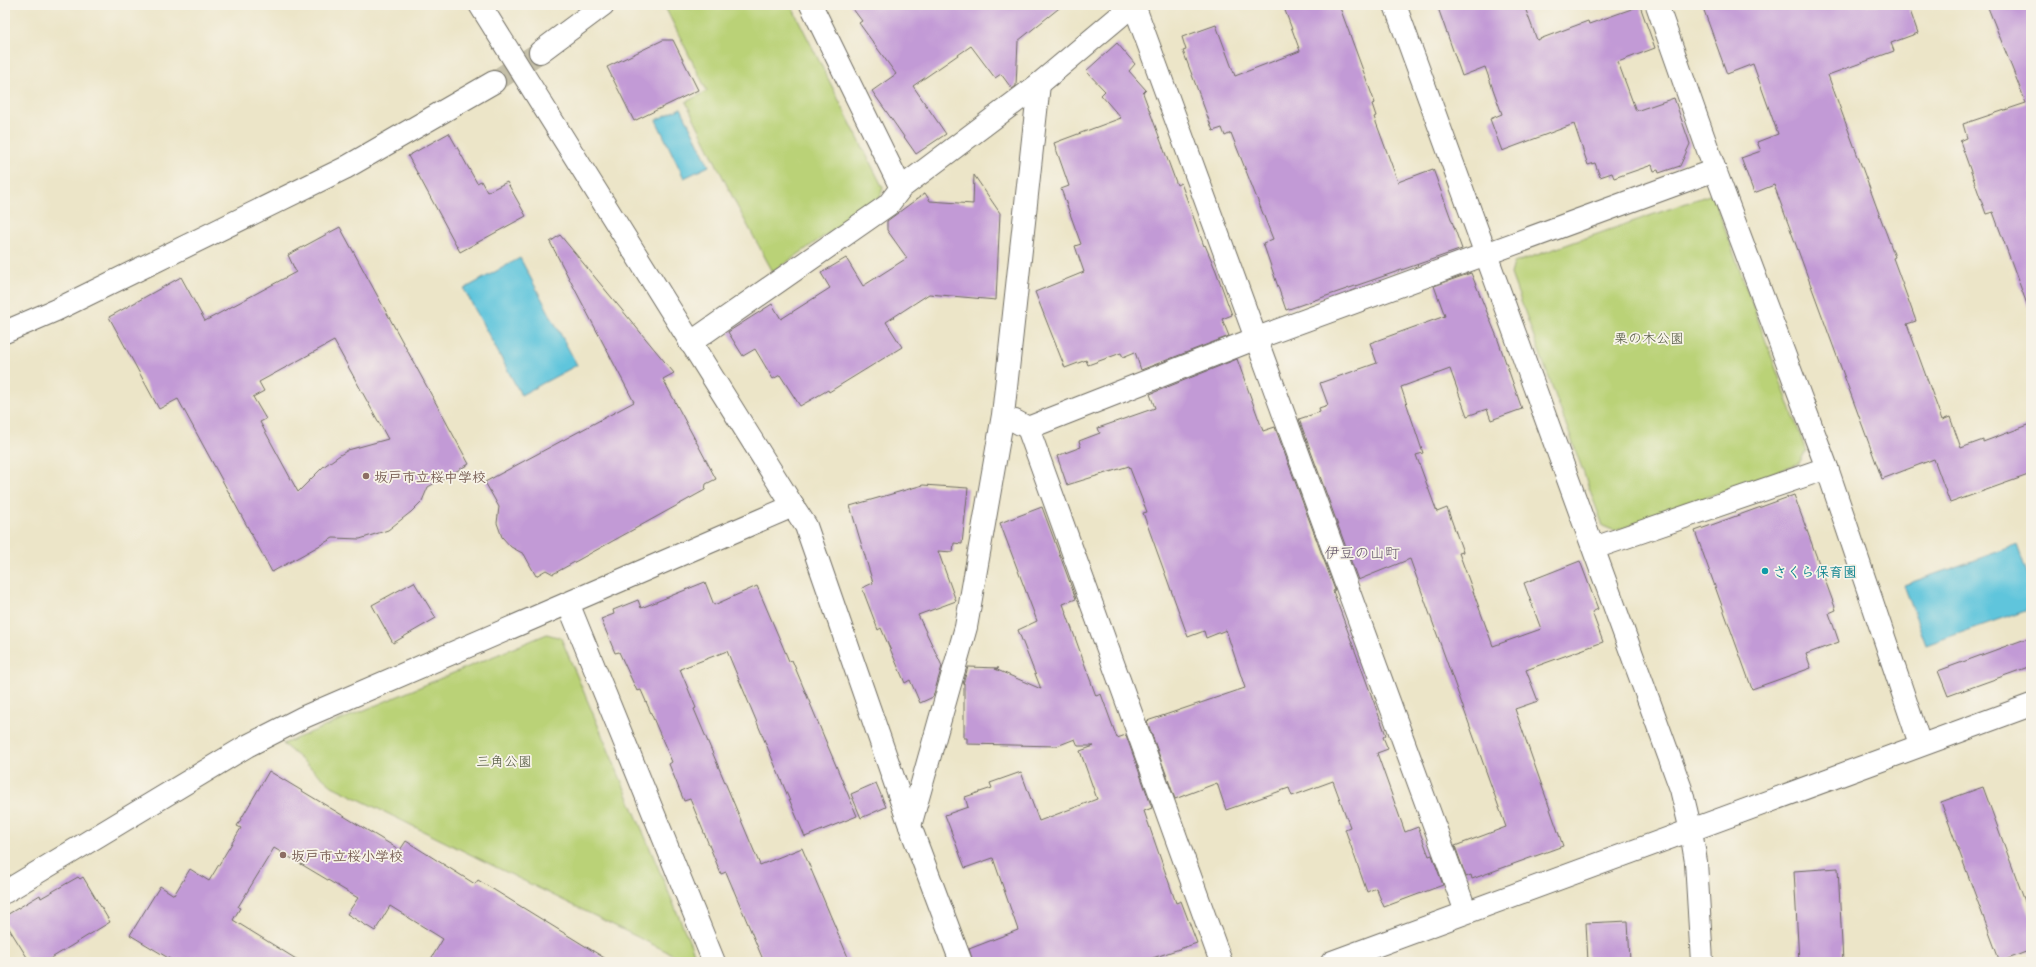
<svg xmlns="http://www.w3.org/2000/svg" width="2036" height="967" viewBox="0 0 2036 967" font-family="Mali,'Klee One',sans-serif">
  <style>
    .green { fill: #bad277; stroke: #727e51 }
    .water { fill: #5fc5dc; stroke: #457884 }
    .building { fill: #c29ad6; fill-rule: evenodd }
    .lines { fill: none; stroke-linecap: round; stroke-linejoin: round }
    .minor-tunnel { stroke: #c5c0a9; stroke-width: 22; stroke-dasharray: 22 11; stroke-linecap: butt }
    .minor-casing { stroke: #6f6c62; stroke-width: 24 }
    .tertiary-casing { stroke: #6f6c62; stroke-width: 24 }
    .minor { stroke: #fff; stroke-width: 22 }
    .tertiary { stroke: #fff; stroke-width: 22 }
    .education-dot { fill: #8d6e63; stroke: #f7f3e8; stroke-width: 1.5 }
    .culture-dot { fill: #0f9aa8; stroke: #f7f3e8; stroke-width: 1.5 }
    .labels { text-anchor: middle; dominant-baseline: central; stroke-width: 3.5; stroke-linejoin: round; paint-order: stroke }
    .park-label { font-size: 14px; fill: #4f553e; stroke: #f7f3e8 }
    .education-label { font-size: 14px; font-weight: bold; fill: #785e54; stroke: #f7f3e8; text-anchor: start }
    .culture-label { font-size: 14px; font-weight: bold; fill: #0d838f; stroke: #f7f3e8; text-anchor: start }
    .neighbourhood-label { font-size: 15px; fill: #605267; stroke: #f7f3e8 }
  </style>
  <rect width="100%" height="100%" fill="#f7f3e8"/>
  <filter id="ink" filterUnits="userSpaceOnUse"><feTurbulence type="fractalNoise" baseFrequency=".025" numOctaves="2"/><feDisplacementMap in="SourceGraphic" scale="8" xChannelSelector="R" yChannelSelector="G"/><feConvolveMatrix kernelMatrix="1 2 1 2 8 2 1 2 1" color-interpolation-filters="sRGB"/></filter>
  <filter id="wash" filterUnits="userSpaceOnUse"><feTurbulence type="fractalNoise" baseFrequency=".012" numOctaves="4" result="noise"/><feDisplacementMap in="SourceGraphic" scale="16" xChannelSelector="R" yChannelSelector="G"/><feGaussianBlur stdDeviation="0.9" result="paint"/><feColorMatrix in="noise" values="0 0 0 0 0 0 0 0 0 0 0 0 0 0 0 0 0 1.4 0 .05"/><feComposite in="paint" operator="in"/></filter>
  <g filter="url(#wash)">
    <rect width="100%" height="100%" fill="#ece5c8"/>
    <!-- green -->
    <g class="green">
      <polygon points="664,5 791,5 883,188 880,197 773,272 737,206 686,102 707,91"/>
      <polygon points="1712,194 1806,451 1799,463 1615,531 1603,526 1511,274 1514,263"/>
      <polygon points="547,634 561,638 698,962 688,962 332,786 283,744"/>
    </g>
    <!-- water -->
    <g class="water">
      <polygon points="681,108 709,166 684,178 656,120"/>
      <polygon points="520,258 577,365 521,395 464,289"/>
      <polygon points="2017,545 2031,584 2031,608 1926,645 1904,585"/>
    </g>
    <g id="blocks">
      <!-- building -->
      <g class="building">
        <polygon points="850,5 1063,5 1018,41 1016,86 1012,89 1001,74 995,78 971,46 913,86 946,134 916,154 872,91 896,74 859,23 862,21"/>
        <polygon points="1283,5 1339,5 1375,103 1372,104 1376,116 1374,117 1398,182 1433,169 1462,249 1286,310 1263,243 1273,239 1231,133 1225,136 1222,128 1213,131 1183,51 1186,50 1182,37 1216,25 1235,76 1300,51"/>
        <polygon points="1437,5 1524,5 1537,40 1588,21 1589,24 1640,6 1655,48 1618,62 1636,111 1674,98 1690,144 1680,166 1659,173 1658,170 1654,171 1652,165 1614,178 1612,173 1600,177 1595,163 1588,165 1574,124 1502,151 1490,119 1502,114 1485,67 1462,76"/>
        <polygon points="1702,5 1908,5 1918,33 1891,43 1894,51 1828,75 1895,257 1893,258 1916,321 1907,324 1942,420 1950,417 1961,448 1983,440 1983,442 2031,424 2031,474 1950,503 1934,459 1882,479 1774,185 1754,193 1741,158 1761,151 1757,142 1778,134 1753,64 1727,74"/>
        <polygon points="1987,5 2027,5 2031,15 2031,307 2028,307 1993,212 1986,214 1960,141 1967,138 1963,124 2026,103"/>
        <polygon points="663,40 673,40 698,90 634,121 607,67"/>
        <polygon points="1117,43 1135,64 1129,71 1146,90 1143,93 1177,185 1181,183 1204,246 1205,245 1216,271 1232,315 1222,319 1229,336 1141,370 1135,352 1123,357 1121,353 1088,365 1086,360 1065,368 1035,292 1084,272 1075,246 1081,244 1061,189 1069,186 1054,143 1121,118 1101,95 1105,91 1086,71"/>
        <polygon points="449,133 477,183 481,181 487,192 507,182 526,216 460,252 408,156"/>
        <polygon points="974,175 1000,213 996,300 929,294 886,322 902,347 829,392 828,390 800,406 780,375 773,379 755,349 743,356 728,332 772,304 781,319 830,288 821,273 846,258 863,286 907,258 887,230 887,221 925,193 930,201 973,204"/>
        <path d="M340 227 469 464 428 487 422 501 411 512 388 530 360 539 333 538 272 572 178 399 159 409 109 317 181 277 205 321 296 272 288 255ZM334 341 388 439 348 450 340 455 323 467 298 492 260 422 266 419 253 397 264 391 259 382Z"/>
        <polygon points="560,235 674,373 663,379 716,479 706,484 705,490 553,574 546,570 536,576 524,554 511,547 502,537 497,523 499,507 485,482 634,402 550,242"/>
        <polygon points="1471,273 1497,337 1522,409 1491,420 1487,409 1467,416 1450,369 1401,387 1423,453 1416,455 1437,512 1447,508 1463,552 1459,553 1493,646 1541,629 1524,583 1580,561 1598,609 1592,612 1603,642 1526,670 1538,701 1515,709 1563,846 1472,879 1471,875 1466,877 1455,846 1506,827 1410,559 1358,580 1299,419 1320,412 1319,408 1328,405 1320,383 1377,363 1370,343 1445,316 1434,286"/>
        <polygon points="1237,359 1263,431 1275,427 1335,590 1333,591 1386,735 1383,737 1388,749 1377,753 1405,832 1418,827 1429,856 1432,855 1443,885 1384,907 1376,888 1367,892 1345,829 1350,827 1333,781 1292,796 1289,788 1226,810 1217,783 1175,799 1147,721 1245,688 1226,630 1206,638 1204,631 1188,637 1143,513 1147,512 1129,466 1067,485 1057,456 1081,447 1079,441 1100,433 1098,428 1155,408 1150,394"/>
        <polygon points="923,485 968,488 962,544 954,543 953,552 938,551 956,601 918,615 942,666 933,697 920,703 910,680 905,683 881,628 878,630 862,588 873,583 850,506"/>
        <polygon points="1794,495 1836,610 1829,613 1839,642 1806,654 1811,668 1752,689 1695,531"/>
        <polygon points="1042,507 1076,599 1063,604 1096,696 1101,694 1117,738 1126,735 1152,808 1144,811 1176,903 1181,901 1197,943 1141,962 973,962 969,949 1018,930 993,858 965,868 945,815 968,807 965,797 992,788 990,783 1021,772 1039,821 1097,799 1080,751 1094,746 1078,746 1075,739 1057,746 967,744 967,738 964,738 964,683 963,684 968,667 999,668 995,669 1041,689 1018,630 1037,621 1000,523"/>
        <polygon points="414,582 436,618 393,643 372,605"/>
        <polygon points="705,582 714,605 757,586 789,661 792,660 857,816 805,837 727,651 680,669 696,708 694,709 760,865 802,848 850,962 764,962 726,872 721,874 690,799 684,801 669,764 672,762 641,690 637,691 619,652 615,653 601,619 614,614 613,610 638,600 641,608"/>
        <polygon points="2031,637 2031,666 1948,696 1938,671"/>
        <polygon points="269,771 400,850 406,841 475,884 478,880 611,962 429,962 443,939 390,906 375,931 347,914 358,898 274,848 238,907 240,908 233,920 301,962 175,962 130,935 160,886 174,895 190,869 209,881 241,828 237,826"/>
        <polygon points="876,783 886,807 861,818 851,794"/>
        <polygon points="1983,787 2031,918 2031,950 2000,962 1941,802"/>
        <polygon points="1838,868 1843,962 1799,962 1794,871"/>
        <polygon points="78,877 80,879 83,877 110,922 45,962 30,962 5,922 5,916 40,895 41,898"/>
        <polygon points="1628,921 1630,962 1588,962 1586,923"/>
      </g>
    </g>
  </g>
  <g filter="url(#ink)">
    <use href="#blocks" fill-opacity="0" stroke="#6f6c62" stroke-width="1"/>
    <g class="lines">
      <!-- minor-tunnel -->
      <polyline class="minor-tunnel" points="494,82 540,52"/>
      <!-- minor casing -->
      <g class="minor-casing">
        <g id="minor">
          <polyline points="811,5 901,188"/>
          <polyline points="1134,5 1466,912"/>
          <polyline points="1395,5 1681,789 1691,831"/>
          <polyline points="1657,5 1715,170 1827,468 1920,744"/>
          <polyline points="540,52 603,5"/>
          <polyline points="5,332 56,310 345,168 494,82"/>
          <polyline points="690,343 888,205 901,188 1039,84 1133,5"/>
          <polyline points="1015,421 1028,428 1221,962"/>
          <polyline points="1028,428 1257,338 1715,170"/>
          <polyline points="1594,548 1827,468"/>
          <polyline points="568,603 714,962"/>
          <polyline points="910,826 966,627 1003,415 1039,84"/>
          <polyline points="5,892 247,746 304,717 793,506 806,526 910,826 961,962"/>
        </g>
      </g>
      <!-- tertiary casing -->
      <g class="tertiary-casing">
        <g id="tertiary">
          <polyline points="480,5 793,506"/>
          <polyline points="1691,831 1696,862 1702,962"/>
          <polyline points="1332,962 2031,705"/>
        </g>
      </g>
      <!-- minor -->
      <use href="#minor" class="minor"/>
      <!-- tertiary -->
      <use href="#tertiary" class="tertiary"/>
    </g>
  </g>
  <!-- markers -->
  <g class="education-dot">
    <circle cx="366" cy="476" r="4"/>
    <circle cx="283" cy="855" r="4"/>
  </g>
  <circle class="culture-dot" cx="1765" cy="571" r="4"/>
  <g class="labels">
    <!-- park labels -->
    <g class="park-label">
      <text x="1649" y="337">栗の木公園</text>
      <text x="504" y="760">三角公園</text>
    </g>
    <!-- education labels -->
    <g class="education-label">
      <text x="374" y="476">坂戸市立桜中学校</text>
      <text x="291" y="855">坂戸市立桜小学校</text>
    </g>
    <!-- culture labels -->
    <g class="culture-label">
      <text x="1773" y="571">さくら保育園</text>
    </g>
    <!-- neighbourhood labels -->
    <g class="neighbourhood-label">
      <text x="1362" y="552">伊豆の山町</text>
    </g>
  </g>
  <!-- margin -->
  <rect width="2036" height="967" fill="none" stroke="#f7f3e8" stroke-width="20"/>
</svg>
